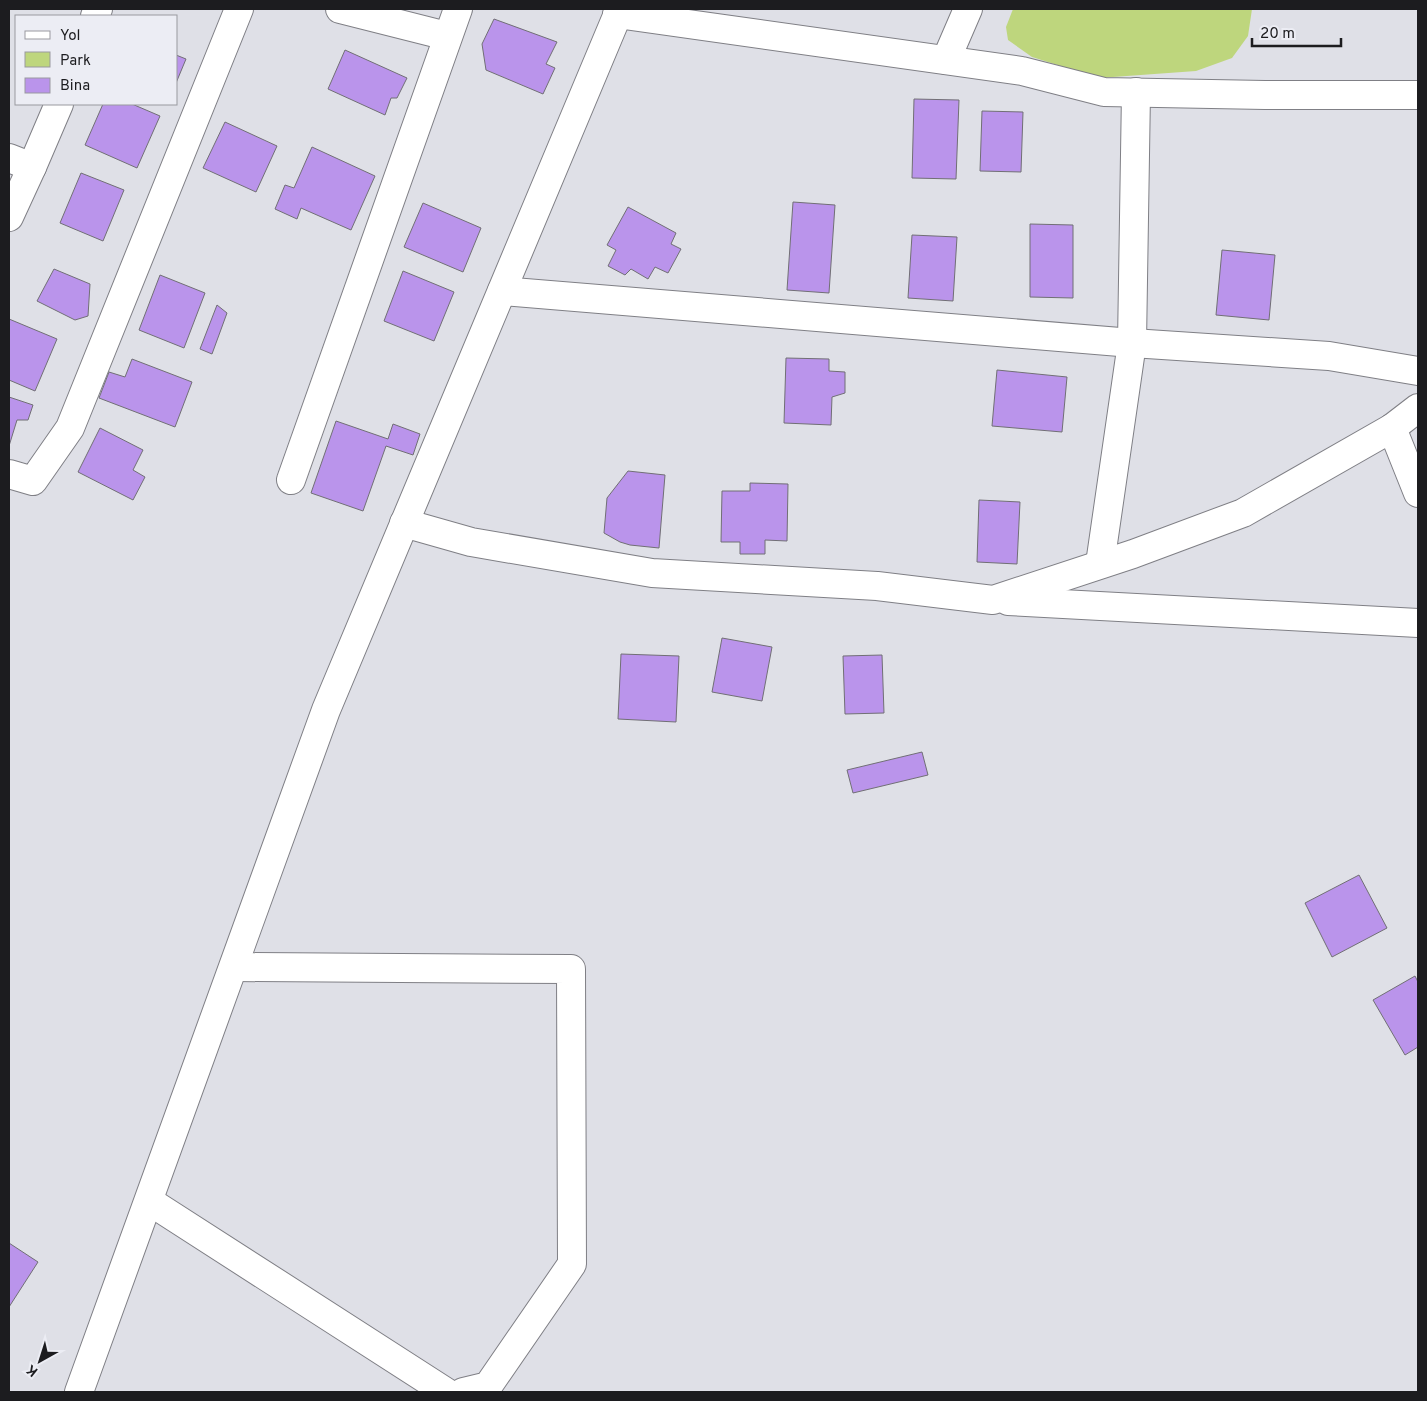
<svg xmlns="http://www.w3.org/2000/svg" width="1427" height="1401" viewBox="0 0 1427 1401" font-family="Overpass,sans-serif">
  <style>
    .green { fill: #bed67d }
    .building { fill: #ba94eb; stroke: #716f75 }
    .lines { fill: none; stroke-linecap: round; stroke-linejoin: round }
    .minor-casing { stroke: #7f7f85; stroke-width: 30 }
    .minor { stroke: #fff; stroke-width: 28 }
  </style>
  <rect width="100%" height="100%" fill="#dfe0e7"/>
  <!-- green -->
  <polygon class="green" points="1013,9 1252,9 1248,36 1232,58 1196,71 1099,78 1032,57 1008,40 1006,27"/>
  <!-- building -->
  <g class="building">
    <polygon points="494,19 557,42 546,64 555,68 543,94 486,70 482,44"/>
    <polygon points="345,50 407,78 397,98 391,98 385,115 328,89"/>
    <polygon points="176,55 186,59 176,83"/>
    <polygon points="914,99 959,100 956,179 912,178"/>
    <polygon points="103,104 132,104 160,116 137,168 85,145"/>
    <polygon points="982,111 1023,112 1021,172 980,171"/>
    <polygon points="225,122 277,146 256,192 203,168"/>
    <polygon points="312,147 375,176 351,230 301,208 297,219 275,209 285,185 294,188"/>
    <polygon points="81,173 124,190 103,241 60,223"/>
    <polygon points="793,202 835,205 829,293 787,290"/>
    <polygon points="423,203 481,228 463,272 404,247"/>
    <polygon points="628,207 676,233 671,244 681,249 668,273 655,267 648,279 631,269 625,275 608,266 616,250 607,245"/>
    <polygon points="1030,224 1073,225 1073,298 1030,297"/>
    <polygon points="912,235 957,237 953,301 908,298"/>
    <polygon points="1222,250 1275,255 1269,320 1216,315"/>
    <polygon points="54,269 90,284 88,316 75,320 37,301"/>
    <polygon points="403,271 454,292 434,341 384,321"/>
    <polygon points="160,275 205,293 184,348 139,330"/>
    <polygon points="217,305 227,313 212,354 200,349"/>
    <polygon points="9,319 57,339 35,391 9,380"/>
    <polygon points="786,358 829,359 829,371 845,372 845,393 832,397 831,425 784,423"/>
    <polygon points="132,359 192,382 175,427 99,398 109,372 125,377"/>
    <polygon points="997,370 1067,377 1062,432 992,426"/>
    <polygon points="9,397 33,405 28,420 17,420 9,446"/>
    <polygon points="336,421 388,439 393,424 420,434 413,455 386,446 363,511 311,493"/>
    <polygon points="100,428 143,450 133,470 145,477 133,500 78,472"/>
    <polygon points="628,471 665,475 659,548 630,545 620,542 604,533 607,498"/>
    <polygon points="750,483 788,484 787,541 765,540 765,554 740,554 740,542 721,542 722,491 750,491"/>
    <polygon points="979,500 1020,502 1017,564 977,562"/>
    <polygon points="722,638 772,647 762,701 712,692"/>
    <polygon points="621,654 679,656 676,722 618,719"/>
    <polygon points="882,655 884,713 845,714 843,656"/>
    <polygon points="922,752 928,775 853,793 847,770"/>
    <polygon points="1359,875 1387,928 1332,957 1305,903"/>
    <polygon points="1415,976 1418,982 1418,1047 1405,1055 1373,1000"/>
    <polygon points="9,1243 38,1262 9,1307"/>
  </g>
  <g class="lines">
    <!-- minor casing -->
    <g class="minor-casing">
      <g id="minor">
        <polyline points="340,9 447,36"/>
        <polyline points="617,14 1022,71 1104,92 1265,95 1418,95"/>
        <polyline points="95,16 98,9"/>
        <polyline points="946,60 968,9"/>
        <polyline points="9,158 32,167"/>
        <polyline points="9,217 32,167 59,104"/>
        <polyline points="502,291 1132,343 1329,356 1418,371"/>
        <polyline points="1392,428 1418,493"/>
        <polyline points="9,474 33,481 70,428 239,9"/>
        <polyline points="291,480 458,9"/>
        <polyline points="404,523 471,542 652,573 877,586 993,600 1133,554 1243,513 1392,428 1418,408"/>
        <polyline points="1100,564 1132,343 1136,92"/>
        <polyline points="1008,601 1418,623"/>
        <polyline points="234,967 571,969 572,1264 488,1386 463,1392"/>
        <polyline points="149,1201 446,1392"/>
        <polyline points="79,1392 326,710 620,9"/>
      </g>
    </g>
    <!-- minor -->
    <use href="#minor" class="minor"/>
  </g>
  <!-- border -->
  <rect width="1427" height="1401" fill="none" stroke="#1c1c1f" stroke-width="20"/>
  <!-- legend -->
  <rect x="15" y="15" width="162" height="90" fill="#ecedf4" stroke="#99999f"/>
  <rect x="25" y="31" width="25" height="8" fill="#ffffff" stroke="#99999f"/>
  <text x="60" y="40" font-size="15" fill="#1c1c1f">Yol</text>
  <rect x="25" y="52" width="25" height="15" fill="#bed67d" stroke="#99999f"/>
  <text x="60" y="65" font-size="15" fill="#1c1c1f">Park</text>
  <rect x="25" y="78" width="25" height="15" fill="#ba94eb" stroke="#99999f"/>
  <text x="60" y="90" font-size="15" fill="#1c1c1f">Bina</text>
  <!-- north arrow -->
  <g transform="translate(40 1361) rotate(219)" stroke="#ecedf4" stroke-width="4" paint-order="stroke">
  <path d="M0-4L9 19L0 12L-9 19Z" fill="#1c1c1f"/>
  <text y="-8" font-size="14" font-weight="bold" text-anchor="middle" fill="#1c1c1f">K</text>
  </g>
  <!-- scale -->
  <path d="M1252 38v8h89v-8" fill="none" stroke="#1c1c1f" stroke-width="2.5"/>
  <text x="1260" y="38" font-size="15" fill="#1c1c1f" stroke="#ecedf4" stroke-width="4" paint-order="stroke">20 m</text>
</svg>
